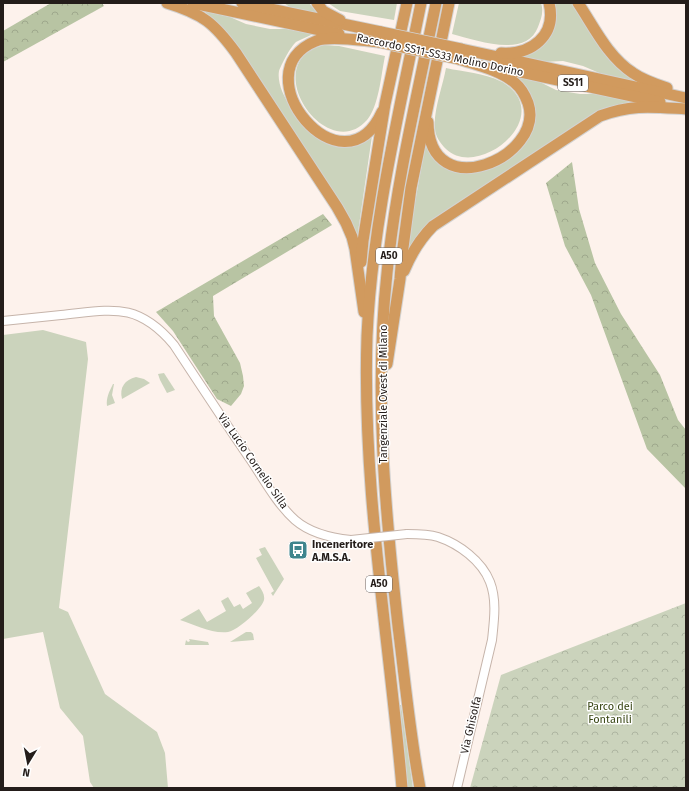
<svg xmlns="http://www.w3.org/2000/svg" width="689" height="791" viewBox="0 0 689 791" font-family="'Fira Sans',sans-serif">
  <style>
    .green { fill: #cbd3bc }
    .forest { fill: url(#forest-crowns) }
    .park { fill: url(#park-crowns) }
    .lines { fill: none; stroke-linecap: round; stroke-linejoin: round }
    .minor-casing { stroke: #c6b4aa; stroke-width: 10 }
    .highway-casing { stroke: #d3d2d1; stroke-width: 13 }
    .minor { stroke: #fff; stroke-width: 8 }
    .highway { stroke: #d19a5e; stroke-width: 11 }
    .minor-bridge-casing { stroke: #c6b4aa; stroke-width: 10; stroke-linecap: butt }
    .highway-bridge-casing { stroke: #d3d2d1; stroke-width: 13; stroke-linecap: butt }
    .minor-bridge { stroke: #fff; stroke-width: 8 }
    .highway-bridge { stroke: #d19a5e; stroke-width: 11 }
    .labels { text-anchor: middle; dominant-baseline: central; stroke-width: 3; stroke-linejoin: round; paint-order: stroke }
    .shield { fill: #fff; stroke: #66615f; stroke-width: 1 }
    .shield-label { font-size: 10px; font-weight: bold; fill: #241d1a }
    .street-label { font-size: 11px; fill: #241d1a; stroke: #fff }
    .poi-label { font-size: 11px; font-weight: bold; fill: #241d1a; stroke: #fff; text-anchor: start }
    .park-label { font-size: 11px; fill: #384613; stroke: #fff }
  </style>
  <defs>
    <pattern id="forest-crowns" width="20" height="18" patternUnits="userSpaceOnUse"><rect width="20" height="18" fill="#b8c4a3"/><path d="M2 6a3 3 0 1 1 6 0M12 15a3 3 0 1 1 6 0" fill="none" stroke="#9ea88c"/></pattern>
    <pattern id="park-crowns" width="20" height="18" patternUnits="userSpaceOnUse"><rect width="20" height="18" fill="#cbd3bc"/><path d="M2 6a3 3 0 1 1 6 0M12 15a3 3 0 1 1 6 0" fill="none" stroke="#aeb5a1"/></pattern>
  </defs>
  <rect width="100%" height="100%" fill="#fdf2ec"/>
  <!-- green -->
  <g class="green">
    <polygon points="284,3 309,3 317,13 302,16"/>
    <polygon points="328,3 397,3 394,20 340,11"/>
    <path d="M459 3H541C544 12 541 19 538 27 526 59 476 40 452 34Z"/>
    <polygon points="554,3 574,3 636,80 635,82 604,75 583,66 563,61 543,62 521,58 522,55 537,48"/>
    <path d="M204 11 230 17 246 24 270 29H287L313 34C308 37 301 39 296 42 291 46 281 65 279 71 277 83 284 97 290 106 310 140 333 158 372 136L357 239 238 47 224 29Z"/>
    <path d="M324 45 339 46 385 56C381 75 379 106 367 120 330 162 267 79 310 50 314 48 320 46 324 45Z"/>
    <path d="M446 68C464 72 484 73 500 81 507 84 512 89 516 94 541 129 475 177 446 149 440 143 435 136 435 128 433 112 443 85 446 68Z"/>
    <path d="M517 77 538 81 556 90 580 94H600L636 102V103L622 105 411 246H407L426 142 434 157 441 164 456 171 465 173 475 172 497 164 534 115C534 97 526 92 516 78Z"/>
    <polygon points="43,330 86,342 88,359 59,608 68,612 105,694 157,732 165,753 168,788 94,788 90,782 83,736 60,708 43,632 3,639 3,335"/>
    <polygon points="164,373 175,390 167,393 160,380 158,374"/>
    <path d="M136 377 144 379 150 383 122 399C119 387 125 380 136 377Z"/>
    <path d="M113 384H114L112 395 115 403 107 406C106 398 109 392 113 384Z"/>
    <polygon points="265,547 284,579 273,596 271,593 274,591 256,558 262,555 259,549"/>
    <path d="M259 586C262 590 265 595 264 600 262 609 237 631 228 632 212 634 195 625 180 620L199 609 207 622 226 611 221 601 228 597 234 607 240 604 243 609 252 603 246 593Z"/>
    <polygon points="246,632 251,632 253,634 254,640 230,642"/>
    <polygon points="189,639 208,642 209,645 185,645 186,640 188,642 190,641"/>
    <polygon points="400,705 401,705 413,788 408,788"/>
  </g>
  <!-- forest -->
  <g class="forest">
    <polygon points="51,3 102,3 104,6 3,62 3,31"/>
    <polygon points="572,162 579,209 595,263 621,314 660,375 678,420 686,430 686,489 647,449 591,295 565,246 546,183"/>
    <polygon points="323,214 332,225 213,296 214,316 240,363 243,376 244,386 241,394 231,406 217,399 173,331 156,312"/>
  </g>
  <!-- park -->
  <polygon class="park" points="686,603 686,788 470,788 501,675"/>
  <g class="lines">
    <!-- minor casing -->
    <g class="minor-casing">
      <g id="minor">
        <path d="M3 321C22 319 41 317 61 315 111 310 137 301 174 345 199 383 224 421 250 459 263 478 277 504 295 520 310 533 331 538 351 540"/>
        <path d="M407 534C418 534 428 534 438 537 459 544 482 561 490 582 497 600 494 621 492 640L457 788"/>
      </g>
    </g>
    <!-- highway casing -->
    <g class="highway-casing">
      <g id="highway">
        <path d="M167 3C203 14 214 23 236 53L337 207 346 223 352 237 355 249 364 312"/>
        <polyline points="193,3 339,34"/>
        <polyline points="242,3 381,32"/>
        <polyline points="317,3 323,11 340,20"/>
        <path d="M578 3C594 27 608 57 633 73 643 80 655 84 667 88"/>
        <path d="M379 42C363 41 330 35 316 41 239 72 343 198 382 112"/>
        <polyline points="461,49 686,98"/>
        <path d="M501 53C531 55 557 36 549 3"/>
        <polyline points="497,67 660,102"/>
        <path d="M428 122C429 207 546 157 528 103 525 95 521 88 515 83 500 70 477 65 459 59"/>
        <polyline points="361,262 363,241 385,104 407,3"/>
        <path d="M404 271C411 254 420 239 433 226L600 116C632 104 653 107 686 109"/>
        <polyline points="387,364 400,279 402,255 411,188 449,3"/>
        <path d="M402 788C389 637 362 488 367 336 372 224 399 113 421 3"/>
        <path d="M420 788C410 735 405 680 398 626 385 509 374 391 387 273 396 182 418 92 436 3"/>
      </g>
    </g>
    <!-- minor -->
    <use href="#minor" class="minor"/>
    <!-- highway -->
    <use href="#highway" class="highway"/>
    <!-- minor-bridge casing -->
    <g class="minor-bridge-casing">
      <polyline id="minor-bridge" points="351,540 407,534"/>
    </g>
    <!-- highway-bridge casing -->
    <g class="highway-bridge-casing">
      <g id="highway-bridge">
        <polyline points="381,32 461,49"/>
        <polyline points="379,42 459,59"/>
      </g>
    </g>
    <!-- minor-bridge -->
    <use href="#minor-bridge" class="minor-bridge"/>
    <!-- highway-bridge -->
    <use href="#highway-bridge" class="highway-bridge"/>
  </g>
  <!-- icons -->
  <defs>
    <g id="bus-square" transform="scale(1)"><rect x="-9" y="-9" width="18" height="18" rx="4" fill="#3e858d" stroke="#fff"/><path d="M-5-6H5V4H4V6H2V4H-2V6H-4V4H-5ZM-3.5-4V0h7V-4ZM-3.5 1.2v1.5H-2V1.2ZM2 1.2v1.5H3.5V1.2Z" fill="#fff"/></g>
  </defs>
  <g fill-rule="evenodd">
    <use href="#bus-square" x="298" y="550"/>
  </g>
  <g class="labels">
    <!-- shield labels -->
    <g class="shield">
      <rect x="558" y="75" width="30" height="16" rx="3"/>
      <rect x="376" y="248" width="26" height="16" rx="3"/>
      <rect x="366" y="576" width="26" height="16" rx="3"/>
    </g>
    <g class="shield-label">
      <text x="573" y="83">SS11</text>
      <text x="389" y="256">A50</text>
      <text x="379" y="584">A50</text>
    </g>
    <!-- street labels -->
    <g class="street-label">
      <text transform="translate(440 55) rotate(12)">Raccordo SS11-SS33 Molino Dorino</text>
      <text transform="translate(383 394) rotate(-90)">Tangenziale Ovest di Milano</text>
      <text transform="translate(253 461) rotate(55)">Via Lucio Cornelio Silla</text>
      <text transform="translate(471 725) rotate(-77)">Via Ghisolfa</text>
    </g>
    <!-- poi labels -->
    <g class="poi-label">
      <text x="312" y="544">Inceneritore<tspan x="312" dy="13">A.M.S.A.</tspan></text>
    </g>
    <!-- park labels -->
    <g class="park-label">
      <text x="610" y="706">Parco dei<tspan x="610" dy="13">Fontanili</tspan></text>
    </g>
  </g>
  <!-- border -->
  <rect width="689" height="791" fill="none" stroke="#241d1a" stroke-width="8"/>
  <!-- north arrow -->
  <g transform="translate(28 763) rotate(190)" stroke="#ffffff" stroke-width="3" paint-order="stroke">
  <path d="M0-3L7 15L0 10L-7 15Z" fill="#241d1a"/>
  <text y="-6" font-size="11" font-weight="bold" text-anchor="middle" fill="#241d1a">N</text>
  </g>
</svg>
